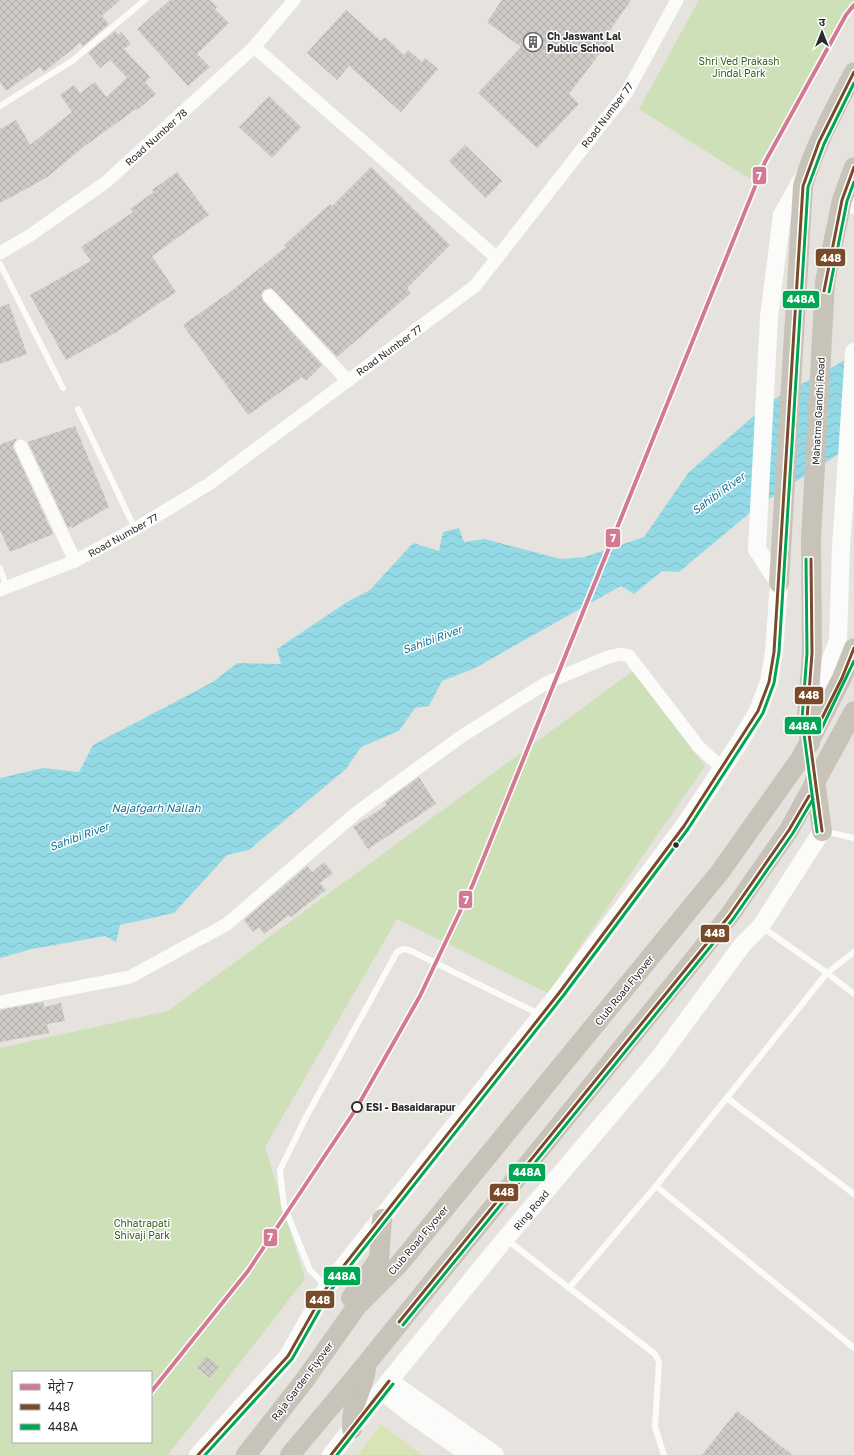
<svg xmlns="http://www.w3.org/2000/svg" width="854" height="1455" viewBox="0 0 854 1455" font-family="'Golos Text','Noto Sans Devanagari',sans-serif">
  <style>
    .park { fill: #cde0b8; fill-rule: evenodd }
    .pitch { fill: #d8e4b6 }
    .water { fill: url(#water-waves) }
    .building { fill: url(#building-cross-hatch) }
    .lines { fill: none; stroke-linecap: round; stroke-linejoin: round }
    .lane { stroke: #fbfbfa; stroke-width: 6 }
    .street { stroke: #fbfbfa; stroke-width: 13 }
    .secondary { stroke: #fbfbfa; stroke-width: 18 }
    .primary { stroke: #c8c3b9; stroke-width: 20 }
    .bus-1-casing { stroke: #fff; stroke-width: 6 }
    .bus-2-casing { stroke: #fff; stroke-width: 6 }
    .bus-1 { stroke: #7a4b2a; stroke-width: 3 }
    .bus-2 { stroke: #00a651; stroke-width: 3 }
    .metro-1-casing { stroke: #fff; stroke-width: 7 }
    .metro-1 { stroke: #d27a92; stroke-width: 4 }
    .bus-dot { fill: #292929; stroke: #fff; stroke-width: 1.5 }
    .stop-dot { fill: #fff; stroke: #292929; stroke-width: 2 }
    .labels { text-anchor: middle; dominant-baseline: central; stroke-width: 3; stroke-linejoin: round; paint-order: stroke }
    .poi-label { font-size: 10px; font-weight: bold; fill: #292929; stroke: #fff; text-anchor: start }
    .park-label { font-size: 10px; fill: #32621c; stroke: #fff }
    .street-label { font-size: 10px; fill: #292929; stroke: #fff }
    .stop-label { font-size: 10px; font-weight: bold; fill: #292929; stroke: #fff; text-anchor: start }
    .water-label { font-size: 11px; font-style: italic; fill: #127493; stroke: #fff }
    .line-badge { stroke: #fff; stroke-width: 1.5 }
    .badge-label { font-size: 11px; text-anchor: middle; font-weight: bold; fill: #fff }
  </style>
  <defs>
    <pattern id="water-waves" width="16" height="10" patternUnits="userSpaceOnUse"><rect width="16" height="10" fill="#94dae6"/><path d="M0 5q4-4 8 0t8 0" fill="none" stroke="#80bbc5"/></pattern>
    <pattern id="building-cross-hatch" width="8" height="8" patternUnits="userSpaceOnUse"><rect width="8" height="8" fill="#cecbc7"/><path d="M0 0l8 8M0 8l8-8" fill="none" stroke="#b1aeab"/></pattern>
  </defs>
  <rect width="100%" height="100%" fill="#e6e2de"/>
  <!-- park -->
  <g class="park">
    <polygon points="699,0 854,0 854,4 750,179 639,109"/>
    <path d="M633 671 705 766 548 993 397 919 265 1147 305 1279 168 1455H0V1048L168 1011ZM13 1372H151V1442H13Z"/>
  </g>
  <!-- pitch -->
  <polygon class="pitch" points="381,1424 422,1455 358,1455"/>
  <!-- water -->
  <polygon class="water" points="854,355 840,453 758,506 679,572 662,571 634,594 621,586 473,669 442,681 429,706 415,708 399,731 361,747 346,769 249,850 227,855 174,913 120,925 116,942 105,936 32,949 0,958 0,778 43,768 79,772 93,745 213,682 237,663 281,664 277,649 347,602 370,590 413,543 439,551 443,532 459,528 464,542 484,539 561,559 585,557 644,537 689,472 771,401"/>
  <!-- building -->
  <g class="building">
    <polygon points="0,0 120,0 102,16 109,24 83,46 80,43 44,72 40,67 6,91 0,82"/>
    <polygon points="170,0 210,0 217,7 215,9 229,23 197,54 210,67 188,86 137,29"/>
    <polygon points="502,0 631,0 606,36 610,40 569,94 579,104 537,148 478,93 521,47 487,22"/>
    <polygon points="346,10 381,41 385,37 404,55 408,50 422,62 425,58 438,69 401,112 349,66 337,80 307,53"/>
    <polygon points="115,31 118,35 121,32 131,44 124,49 150,77 145,82 156,94 137,110 136,109 86,145 46,178 0,203 0,129 16,120 30,145 72,112 60,95 74,85 80,93 95,82 106,97 127,78 110,60 100,68 88,53"/>
    <polygon points="269,96 301,127 272,158 239,127"/>
    <polygon points="465,145 502,181 486,198 449,161"/>
    <polygon points="371,167 450,245 407,288 411,293 337,357 275,291 271,288 264,290 261,294 263,301 322,365 306,381 302,377 248,415 183,325 230,292 286,247 284,245 330,204 332,206"/>
    <polygon points="177,172 209,215 152,256 176,292 115,333 66,360 30,295 91,261 81,247 133,212 130,209 154,192 152,190"/>
    <polygon points="9,304 27,354 0,364 0,307"/>
    <polygon points="75,426 109,507 72,528 71,526 68,528 28,442"/>
    <polygon points="17,438 13,445 14,449 53,534 10,552 0,530 0,445"/>
    <polygon points="419,777 436,804 368,849 353,827 387,805 385,802"/>
    <polygon points="324,862 333,873 320,883 326,890 291,917 289,915 264,934 259,927 253,932 244,920 307,866 312,872"/>
    <polygon points="43,1002 44,1007 61,1003 65,1021 47,1024 49,1033 0,1042 0,1010"/>
    <polygon points="206,1356 219,1366 210,1378 197,1368"/>
    <polygon points="737,1411 792,1455 702,1455"/>
  </g>
  <g class="lines">
    <!-- lane -->
    <g class="lane">
      <polyline points="0,106 72,61 145,0"/>
      <polyline points="0,264 63,388"/>
      <polyline points="78,409 135,529"/>
      <polyline points="0,568 7,588"/>
      <polyline points="824,831 854,838"/>
      <polyline points="762,927 827,973 854,994"/>
      <polyline points="727,1098 854,1194"/>
      <polyline points="656,1186 827,973 854,952"/>
      <polyline points="507,1240 655,1354 659,1362 655,1427 664,1455"/>
      <polyline points="326,1286 310,1270 284,1206 280,1170 305,1119 397,952 403,949 409,950 539,1014"/>
      <polyline points="569,1288 656,1186 854,1348"/>
    </g>
    <!-- street -->
    <g class="street">
      <polyline points="254,47 497,258"/>
      <polyline points="0,253 29,236 106,182 254,47 294,0"/>
      <polyline points="269,296 348,381"/>
      <polyline points="21,446 75,561"/>
      <polyline points="0,590 75,561 135,529 209,484 475,286 627,92 677,0"/>
      <polyline points="0,1002 130,977 227,924 356,813 462,736 546,683 608,657 621,654 629,656 699,747 722,768"/>
    </g>
    <!-- secondary -->
    <g class="secondary">
      <polyline points="853,172 854,205"/>
      <polyline points="811,710 838,641 841,547 854,352"/>
      <polyline points="389,1381 495,1455"/>
      <polyline points="382,1391 407,1411 470,1455"/>
      <polyline points="198,1455 288,1356 327,1287 559,993 684,826 739,743 758,711 769,682 774,652 779,583 757,549 769,317 782,215 804,176"/>
      <polyline points="331,1455 389,1381 505,1239 659,1058 743,944 761,926 822,831"/>
    </g>
    <!-- primary -->
    <g class="primary">
      <path d="M779 583 803 186C814 146 835 109 854 72"/>
      <polyline points="810,743 807,719 812,653 811,539 825,282 842,200 854,167"/>
      <polyline points="815,780 822,831"/>
      <polyline points="351,1298 379,1259 382,1219"/>
      <path d="M352 1429C350 1406 362 1392 366 1370"/>
      <polyline points="246,1455 304,1381 357,1306 400,1263 720,872 801,758 842,678 854,648"/>
      <polyline points="290,1455 358,1374 729,916 789,830 854,711"/>
    </g>
    <!-- bus-1 casing -->
    <g class="bus-1-casing">
      <g id="bus-1">
        <polyline points="824,291 842,200 854,167"/>
        <polyline points="811,559 812,653 807,719 822,831"/>
        <polyline points="816,730 842,678 854,648"/>
        <polyline points="399,1322 729,916 789,830 809,796"/>
        <polyline points="198,1455 288,1356 327,1287 559,993 684,826 758,711 769,682 774,652 803,186 819,142 854,72"/>
        <polyline points="331,1455 389,1381"/>
      </g>
    </g>
    <!-- bus-2 casing -->
    <g class="bus-2-casing">
      <g id="bus-2">
        <polyline points="829,292 847,201 854,182"/>
        <polyline points="806,559 807,653 802,719 817,832"/>
        <polyline points="820,732 854,661"/>
        <polyline points="403,1325 733,919 793,833 813,799"/>
        <polyline points="205,1455 292,1359 331,1290 563,996 688,829 763,713 774,683 779,652 808,187 824,144 854,83"/>
        <polyline points="337,1455 393,1384"/>
      </g>
    </g>
    <!-- bus-1 -->
    <use href="#bus-1" class="bus-1"/>
    <!-- bus-2 -->
    <use href="#bus-2" class="bus-2"/>
    <!-- metro-1 casing -->
    <g class="metro-1-casing">
      <polyline id="metro-1" points="151,1392 248,1271 356,1109 420,996 473,884 765,162 846,15 854,5"/>
    </g>
    <!-- metro-1 -->
    <use href="#metro-1" class="metro-1"/>
  </g>
  <!-- icons -->
  <defs>
    <g id="building-ring" transform="scale(1)"><circle r="9.5" fill="#fff" stroke="#6b6a68" stroke-width="1.5"/><path d="M-4-6H4V6H1V3H-1V6H-4ZM-2.5-4.3h1.7v1.8h-1.7ZM.8-4.3h1.7v1.8H.8ZM-2.5-1h1.7V.8h-1.7ZM.8-1h1.7V.8H.8Z" fill="#6b6a68"/></g>
  </defs>
  <g fill-rule="evenodd">
    <use href="#building-ring" x="533" y="42"/>
  </g>
  <!-- markers -->
  <circle class="bus-dot" cx="676" cy="845" r="3.5"/>
  <circle class="stop-dot" cx="357" cy="1107" r="5"/>
  <g class="labels">
    <!-- poi labels -->
    <g class="poi-label">
      <text x="547" y="36">Ch Jaswant Lal<tspan x="547" dy="12">Public School</tspan></text>
    </g>
    <!-- park labels -->
    <g class="park-label">
      <text x="739" y="61">Shri Ved Prakash<tspan x="739" dy="12">Jindal Park</tspan></text>
      <text x="142" y="1223">Chhatrapati<tspan x="142" dy="12">Shivaji Park</tspan></text>
    </g>
    <!-- street labels -->
    <g class="street-label">
      <text transform="translate(607 115) rotate(-53)">Road Number 77</text>
      <text transform="translate(156 137) rotate(-42)">Road Number 78</text>
      <text transform="translate(389 350) rotate(-36)">Road Number 77</text>
      <text transform="translate(818 411) rotate(-87)">Mahatma Gandhi Road</text>
      <text transform="translate(123 535) rotate(-29)">Road Number 77</text>
      <text transform="translate(624 990) rotate(-51)">Club Road Flyover</text>
      <text transform="translate(531 1210) rotate(-50)">Ring Road</text>
      <text transform="translate(418 1240) rotate(-50)">Club Road Flyover</text>
      <text transform="translate(302 1381) rotate(-53)">Raja Garden Flyover</text>
    </g>
    <!-- stop labels -->
    <g class="stop-label">
      <text x="366" y="1107">ESI - Basaidarapur</text>
    </g>
    <!-- water labels -->
    <g class="water-label">
      <text transform="translate(718 493) rotate(-36)">Sahibi River</text>
      <text transform="translate(432 639) rotate(-20)">Sahibi River</text>
      <text x="156" y="807">Najafgarh Nallah</text>
      <text transform="translate(79 836) rotate(-20)">Sahibi River</text>
    </g>
  </g>
  <g class="line-badge">
    <rect x="752" y="166" width="15" height="19" rx="4" fill="#d27a92"/>
    <rect x="815" y="248" width="31" height="19" rx="4" fill="#7a4b2a"/>
    <rect x="782" y="290" width="38" height="19" rx="4" fill="#00a651"/>
    <rect x="605" y="528" width="16" height="20" rx="4" fill="#d27a92"/>
    <rect x="794" y="686" width="30" height="19" rx="4" fill="#7a4b2a"/>
    <rect x="784" y="716" width="38" height="19" rx="4" fill="#00a651"/>
    <rect x="458" y="890" width="15" height="19" rx="4" fill="#d27a92"/>
    <rect x="700" y="924" width="30" height="19" rx="4" fill="#7a4b2a"/>
    <rect x="508" y="1163" width="38" height="19" rx="4" fill="#00a651"/>
    <rect x="489" y="1183" width="30" height="19" rx="4" fill="#7a4b2a"/>
    <rect x="263" y="1228" width="15" height="19" rx="4" fill="#d27a92"/>
    <rect x="323" y="1266" width="38" height="20" rx="4" fill="#00a651"/>
    <rect x="305" y="1290" width="30" height="19" rx="4" fill="#7a4b2a"/>
  </g>
  <g class="badge-label">
    <text x="759" y="180">7</text>
    <text x="831" y="262">448</text>
    <text x="801" y="303">448A</text>
    <text x="613" y="542">7</text>
    <text x="809" y="699">448</text>
    <text x="803" y="730">448A</text>
    <text x="466" y="904">7</text>
    <text x="715" y="937">448</text>
    <text x="527" y="1176">448A</text>
    <text x="504" y="1196">448</text>
    <text x="270" y="1241">7</text>
    <text x="342" y="1280">448A</text>
    <text x="320" y="1304">448</text>
  </g>
  <!-- legend -->
  <rect x="12" y="1371" width="140" height="72" fill="#ffffff" stroke="#a9a9a9"/>
  <rect x="20" y="1384" width="20" height="6" fill="#d27a92" stroke="#a9a9a9"/>
  <text x="48" y="1391" font-size="12" fill="#292929">मेट्रो 7</text>
  <rect x="20" y="1404" width="20" height="6" fill="#7a4b2a" stroke="#a9a9a9"/>
  <text x="48" y="1411" font-size="12" fill="#292929">448</text>
  <rect x="20" y="1424" width="20" height="6" fill="#00a651" stroke="#a9a9a9"/>
  <text x="48" y="1431" font-size="12" fill="#292929">448A</text>
  <!-- north arrow -->
  <g transform="translate(822 32)" stroke="#ffffff" stroke-width="3" paint-order="stroke">
  <path d="M0-3L7 15L0 10L-7 15Z" fill="#292929"/>
  <text y="-6" font-size="11" font-weight="bold" text-anchor="middle" fill="#292929">उ</text>
  </g>
</svg>
